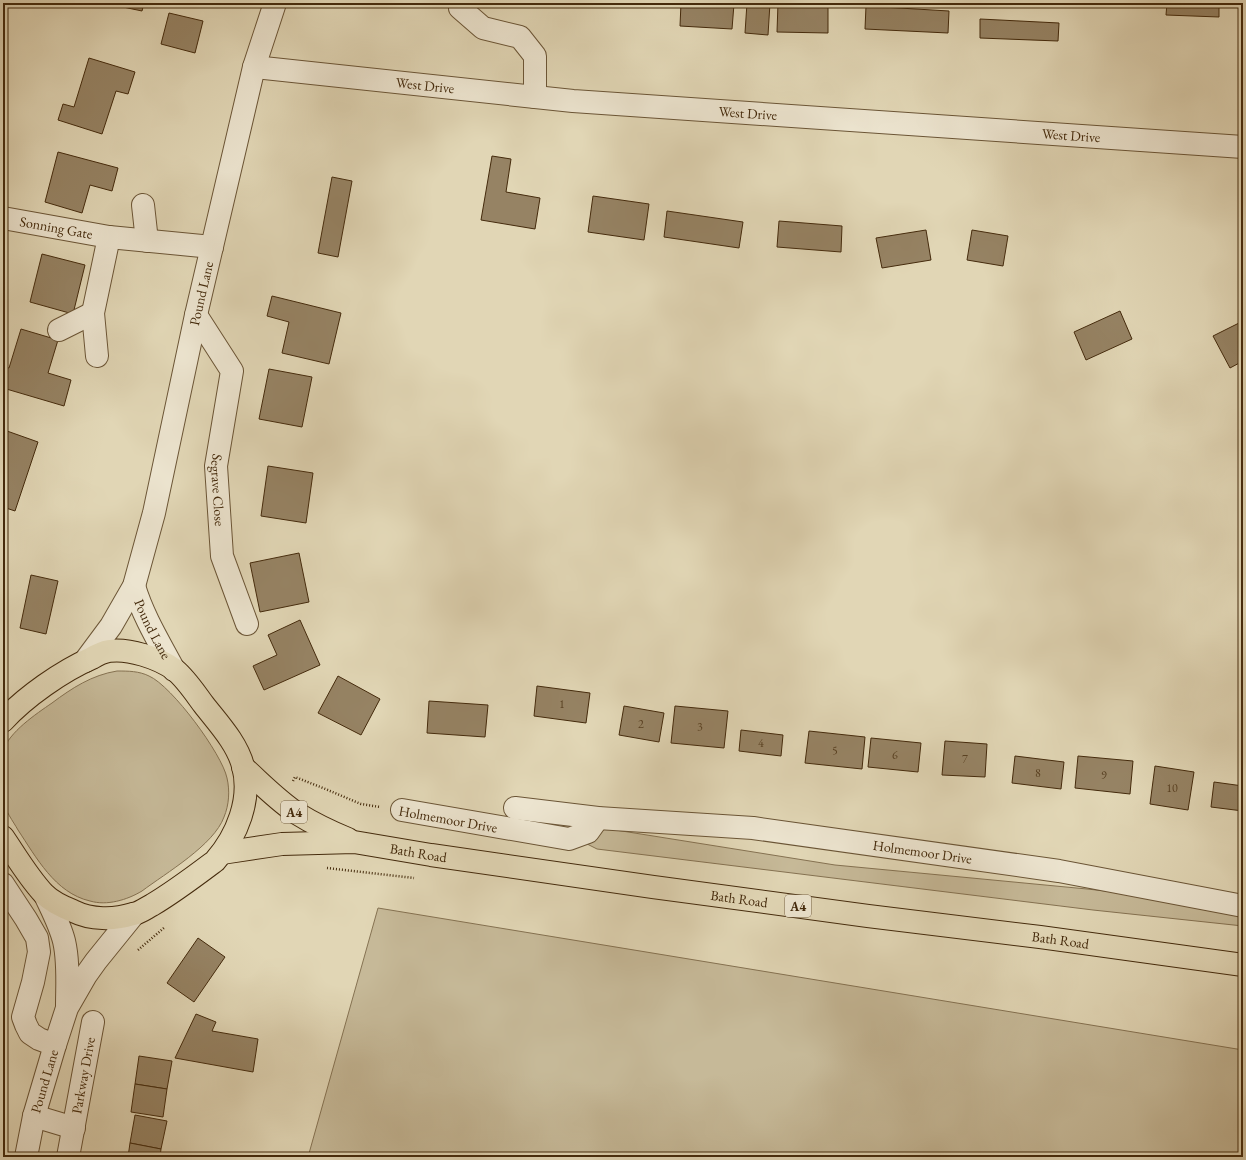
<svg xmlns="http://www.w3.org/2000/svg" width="1246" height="1160" viewBox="0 0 1246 1160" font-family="'EB Garamond',serif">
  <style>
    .green { fill: #c6b998; stroke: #857252 }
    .building { fill: #968364; stroke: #442a0c }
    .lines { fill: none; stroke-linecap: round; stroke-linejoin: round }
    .minor-casing { stroke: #6b5536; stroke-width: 24 }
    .tertiary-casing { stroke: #6b5536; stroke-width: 24 }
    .primary-casing { stroke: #442a0c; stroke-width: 24 }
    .path { stroke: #442a0c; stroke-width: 2.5; stroke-dasharray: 1 2; stroke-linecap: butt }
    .minor { stroke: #ece4cf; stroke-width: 22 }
    .tertiary { stroke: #ece4cf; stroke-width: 22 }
    .primary { stroke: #e1d6b5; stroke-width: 22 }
    .labels { text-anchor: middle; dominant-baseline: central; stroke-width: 3; stroke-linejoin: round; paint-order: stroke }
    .number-label { font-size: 12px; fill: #584022 }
    .shield { fill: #ece4cf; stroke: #766246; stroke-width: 1 }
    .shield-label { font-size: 13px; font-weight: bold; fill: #442a0c }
    .street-label { font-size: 14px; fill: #442a0c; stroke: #ece4cf }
  </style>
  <rect width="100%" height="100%" fill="#e1d6b5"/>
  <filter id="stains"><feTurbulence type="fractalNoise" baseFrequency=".005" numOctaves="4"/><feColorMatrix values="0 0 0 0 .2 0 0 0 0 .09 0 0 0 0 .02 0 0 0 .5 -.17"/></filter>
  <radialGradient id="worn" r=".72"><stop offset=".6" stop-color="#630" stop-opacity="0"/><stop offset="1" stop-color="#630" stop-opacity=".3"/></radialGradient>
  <!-- green -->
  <g class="green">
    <path d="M117 671C128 671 139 671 149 676 172 686 222 754 227 778 230 791 229 805 224 817 214 845 166 873 142 891 127 900 107 906 90 901 55 893 36 857 18 830 13 821 5 811 3 800 2 794 2 756 3 751 9 732 36 714 52 703 72 688 92 675 117 671Z"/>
    <polygon points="534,817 835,865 1087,889 1243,906 1243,926 1093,910 597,849"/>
    <polygon points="378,908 1243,1050 1243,1157 308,1157"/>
  </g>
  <!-- building -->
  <g class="building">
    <polygon points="104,3 144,3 142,11"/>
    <polygon points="681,3 734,4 732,29 680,26"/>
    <polygon points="747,3 770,3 768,35 745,33"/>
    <polygon points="778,3 828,3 828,33 777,32"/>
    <polygon points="1167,3 1219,3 1219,17 1166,15"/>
    <polygon points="866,6 949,11 948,33 865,29"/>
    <polygon points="169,13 203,21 195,53 161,44"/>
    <polygon points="980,19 1059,23 1058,41 980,38"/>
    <polygon points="89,58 135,72 128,94 116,91 102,134 58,120 63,104 74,107"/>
    <polygon points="58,152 118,168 112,191 90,185 82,213 45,202"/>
    <polygon points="492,156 511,159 506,192 540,198 535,229 481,220"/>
    <polygon points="332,177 352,181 338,257 318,253"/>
    <polygon points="593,196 649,204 644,240 588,232"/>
    <polygon points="667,211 743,222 739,248 664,237"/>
    <polygon points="779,221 842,226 841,252 777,247"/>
    <polygon points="926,230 931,260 882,268 876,238"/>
    <polygon points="972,230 1008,236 1003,266 967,260"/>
    <polygon points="42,254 85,265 73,314 30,302"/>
    <polygon points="272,296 341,313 329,364 282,353 289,322 267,316"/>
    <polygon points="1120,311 1132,339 1086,360 1074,332"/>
    <polygon points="1243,321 1243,361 1230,368 1213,336"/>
    <polygon points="21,329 58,340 48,373 71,380 64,406 3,388 3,367 9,368"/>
    <polygon points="269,369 312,377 302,427 259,419"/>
    <polygon points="7,431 38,442 15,511 3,507 3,444"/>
    <polygon points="268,466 313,473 306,523 261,516"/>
    <polygon points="299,553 309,602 260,612 250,563"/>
    <polygon points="31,575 58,581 46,634 20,628"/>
    <polygon points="300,620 320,665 264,690 253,666 277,655 268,635"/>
    <polygon points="338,676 380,699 361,735 318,713"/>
    <polygon points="537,686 590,693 586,723 534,716"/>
    <polygon points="429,701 488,705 485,737 427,733"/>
    <polygon points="624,706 664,713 659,742 619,735"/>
    <polygon points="675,706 728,711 724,748 671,743"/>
    <polygon points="741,730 783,735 781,756 739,751"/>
    <polygon points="809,731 865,737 862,769 805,763"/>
    <polygon points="871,738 921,743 918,772 868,767"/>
    <polygon points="945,741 987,744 985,777 942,775"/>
    <polygon points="1015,756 1064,762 1061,789 1012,783"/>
    <polygon points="1078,756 1133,761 1130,794 1075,788"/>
    <polygon points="1155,766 1194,772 1188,810 1150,804"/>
    <polygon points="1214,782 1243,786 1243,811 1211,807"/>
    <polygon points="198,938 225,957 194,1002 167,983"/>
    <polygon points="196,1014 216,1022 212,1031 258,1039 253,1072 175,1058"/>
    <polygon points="139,1056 172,1061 167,1089 135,1084"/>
    <polygon points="135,1084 167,1089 163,1117 131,1112"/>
    <polygon points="135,1115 167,1121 161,1149 130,1143"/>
    <polygon points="130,1143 161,1149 160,1157 128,1157"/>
  </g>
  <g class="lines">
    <!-- minor casing -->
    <g class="minor-casing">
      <g id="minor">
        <polyline points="461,3 460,8 483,28 520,37 535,56 535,97"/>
        <path id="s1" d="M254 67 573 101 1243 147"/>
        <polyline points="143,205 147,241"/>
        <path id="s2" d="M3 218 109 237 212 247"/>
        <path id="s3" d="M196 315 232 371 216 466 222 556 247 624"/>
        <polyline points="59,330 93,313"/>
        <polyline points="97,356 93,313 109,237"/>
        <path id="s4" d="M515 808 598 818 753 828 1059 871 1243 906"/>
        <polyline points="402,810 569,839 588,832 598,818"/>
        <polyline points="3,884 26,919 37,938 39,952 33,982 23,1017 26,1025 30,1033 39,1039 55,1045"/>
        <polyline points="34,1116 74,1128"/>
        <path id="s5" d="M68 1157 93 1022"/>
      </g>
    </g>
    <!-- tertiary casing -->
    <g class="tertiary-casing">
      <g id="tertiary">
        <path id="s6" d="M134 586C143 616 159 642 174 670"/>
        <path id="s7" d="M85 661 111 626 134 586 154 513 196 315 254 67 275 3"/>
        <path d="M45 895C52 910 60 925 64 941 69 962 67 985 67 1006"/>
        <path id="s8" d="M26 1157 34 1116 55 1045 67 1008 86 975 96 961 134 914"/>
      </g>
    </g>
    <!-- primary casing -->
    <g class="primary-casing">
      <g id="primary">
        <path d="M3 721C25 697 62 671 92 658 97 655 103 652 109 651 128 648 159 658 175 670 186 679 195 693 204 705 218 723 237 743 243 766 252 799 237 836 215 861 195 876 174 892 152 905 146 908 140 913 133 914 114 920 91 920 73 911 63 907 52 902 44 894 28 877 16 856 3 837"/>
        <path d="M243 767C261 783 278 801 298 814 314 824 331 832 348 839"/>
        <path id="s9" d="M222 853 282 844 354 842 431 855 653 887 868 916 1040 937 1243 965"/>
      </g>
    </g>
    <!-- path -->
    <g class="path">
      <polyline points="293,781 295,777 323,788 361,804 380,807"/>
      <polyline points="327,868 414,878"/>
      <polyline points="138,950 165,927"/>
    </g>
    <!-- minor -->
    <use href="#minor" class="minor"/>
    <!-- tertiary -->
    <use href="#tertiary" class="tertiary"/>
    <!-- primary -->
    <use href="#primary" class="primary"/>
  </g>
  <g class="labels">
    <!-- number labels -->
    <g class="number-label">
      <text x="562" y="704">1</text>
      <text x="641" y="724">2</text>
      <text x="700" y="727">3</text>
      <text x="761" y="743">4</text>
      <text x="835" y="750">5</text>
      <text x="895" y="755">6</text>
      <text x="965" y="759">7</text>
      <text x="1038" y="773">8</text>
      <text x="1104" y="775">9</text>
      <text x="1172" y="788">10</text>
    </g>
    <!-- shield labels -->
    <g class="shield">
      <rect x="281" y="801" width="26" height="22" rx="3"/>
      <rect x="785" y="895" width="26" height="22" rx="3"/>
    </g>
    <g class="shield-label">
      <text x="294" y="812">A4</text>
      <text x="798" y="906">A4</text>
    </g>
    <!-- street labels -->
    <g class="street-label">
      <text stroke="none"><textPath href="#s1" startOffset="172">West Drive</textPath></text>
      <text stroke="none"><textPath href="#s1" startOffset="496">West Drive</textPath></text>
      <text stroke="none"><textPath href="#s1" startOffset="820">West Drive</textPath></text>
      <text stroke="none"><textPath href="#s2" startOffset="54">Sonning Gate</textPath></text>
      <text stroke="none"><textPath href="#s7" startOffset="390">Pound Lane</textPath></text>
      <text stroke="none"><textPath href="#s3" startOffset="187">Segrave Close</textPath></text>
      <text stroke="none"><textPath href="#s6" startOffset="47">Pound Lane</textPath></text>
      <text transform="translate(448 819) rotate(10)">Holmemoor Drive</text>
      <text stroke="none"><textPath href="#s4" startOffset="410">Holmemoor Drive</textPath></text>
      <text stroke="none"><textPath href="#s9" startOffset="198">Bath Road</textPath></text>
      <text stroke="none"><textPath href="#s9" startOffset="522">Bath Road</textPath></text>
      <text stroke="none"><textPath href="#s9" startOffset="846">Bath Road</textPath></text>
      <text stroke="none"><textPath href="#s5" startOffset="83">Parkway Drive</textPath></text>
      <text stroke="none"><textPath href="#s8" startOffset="78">Pound Lane</textPath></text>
    </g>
  </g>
  <!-- margin -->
  <rect width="1246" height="1160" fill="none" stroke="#e1d6b5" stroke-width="16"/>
  <rect x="4" y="4" width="1238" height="1152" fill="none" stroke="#442a0c" stroke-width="2"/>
  <rect x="8" y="8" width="1230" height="1144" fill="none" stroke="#442a0c"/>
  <rect width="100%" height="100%" filter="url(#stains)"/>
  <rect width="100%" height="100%" fill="url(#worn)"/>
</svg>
